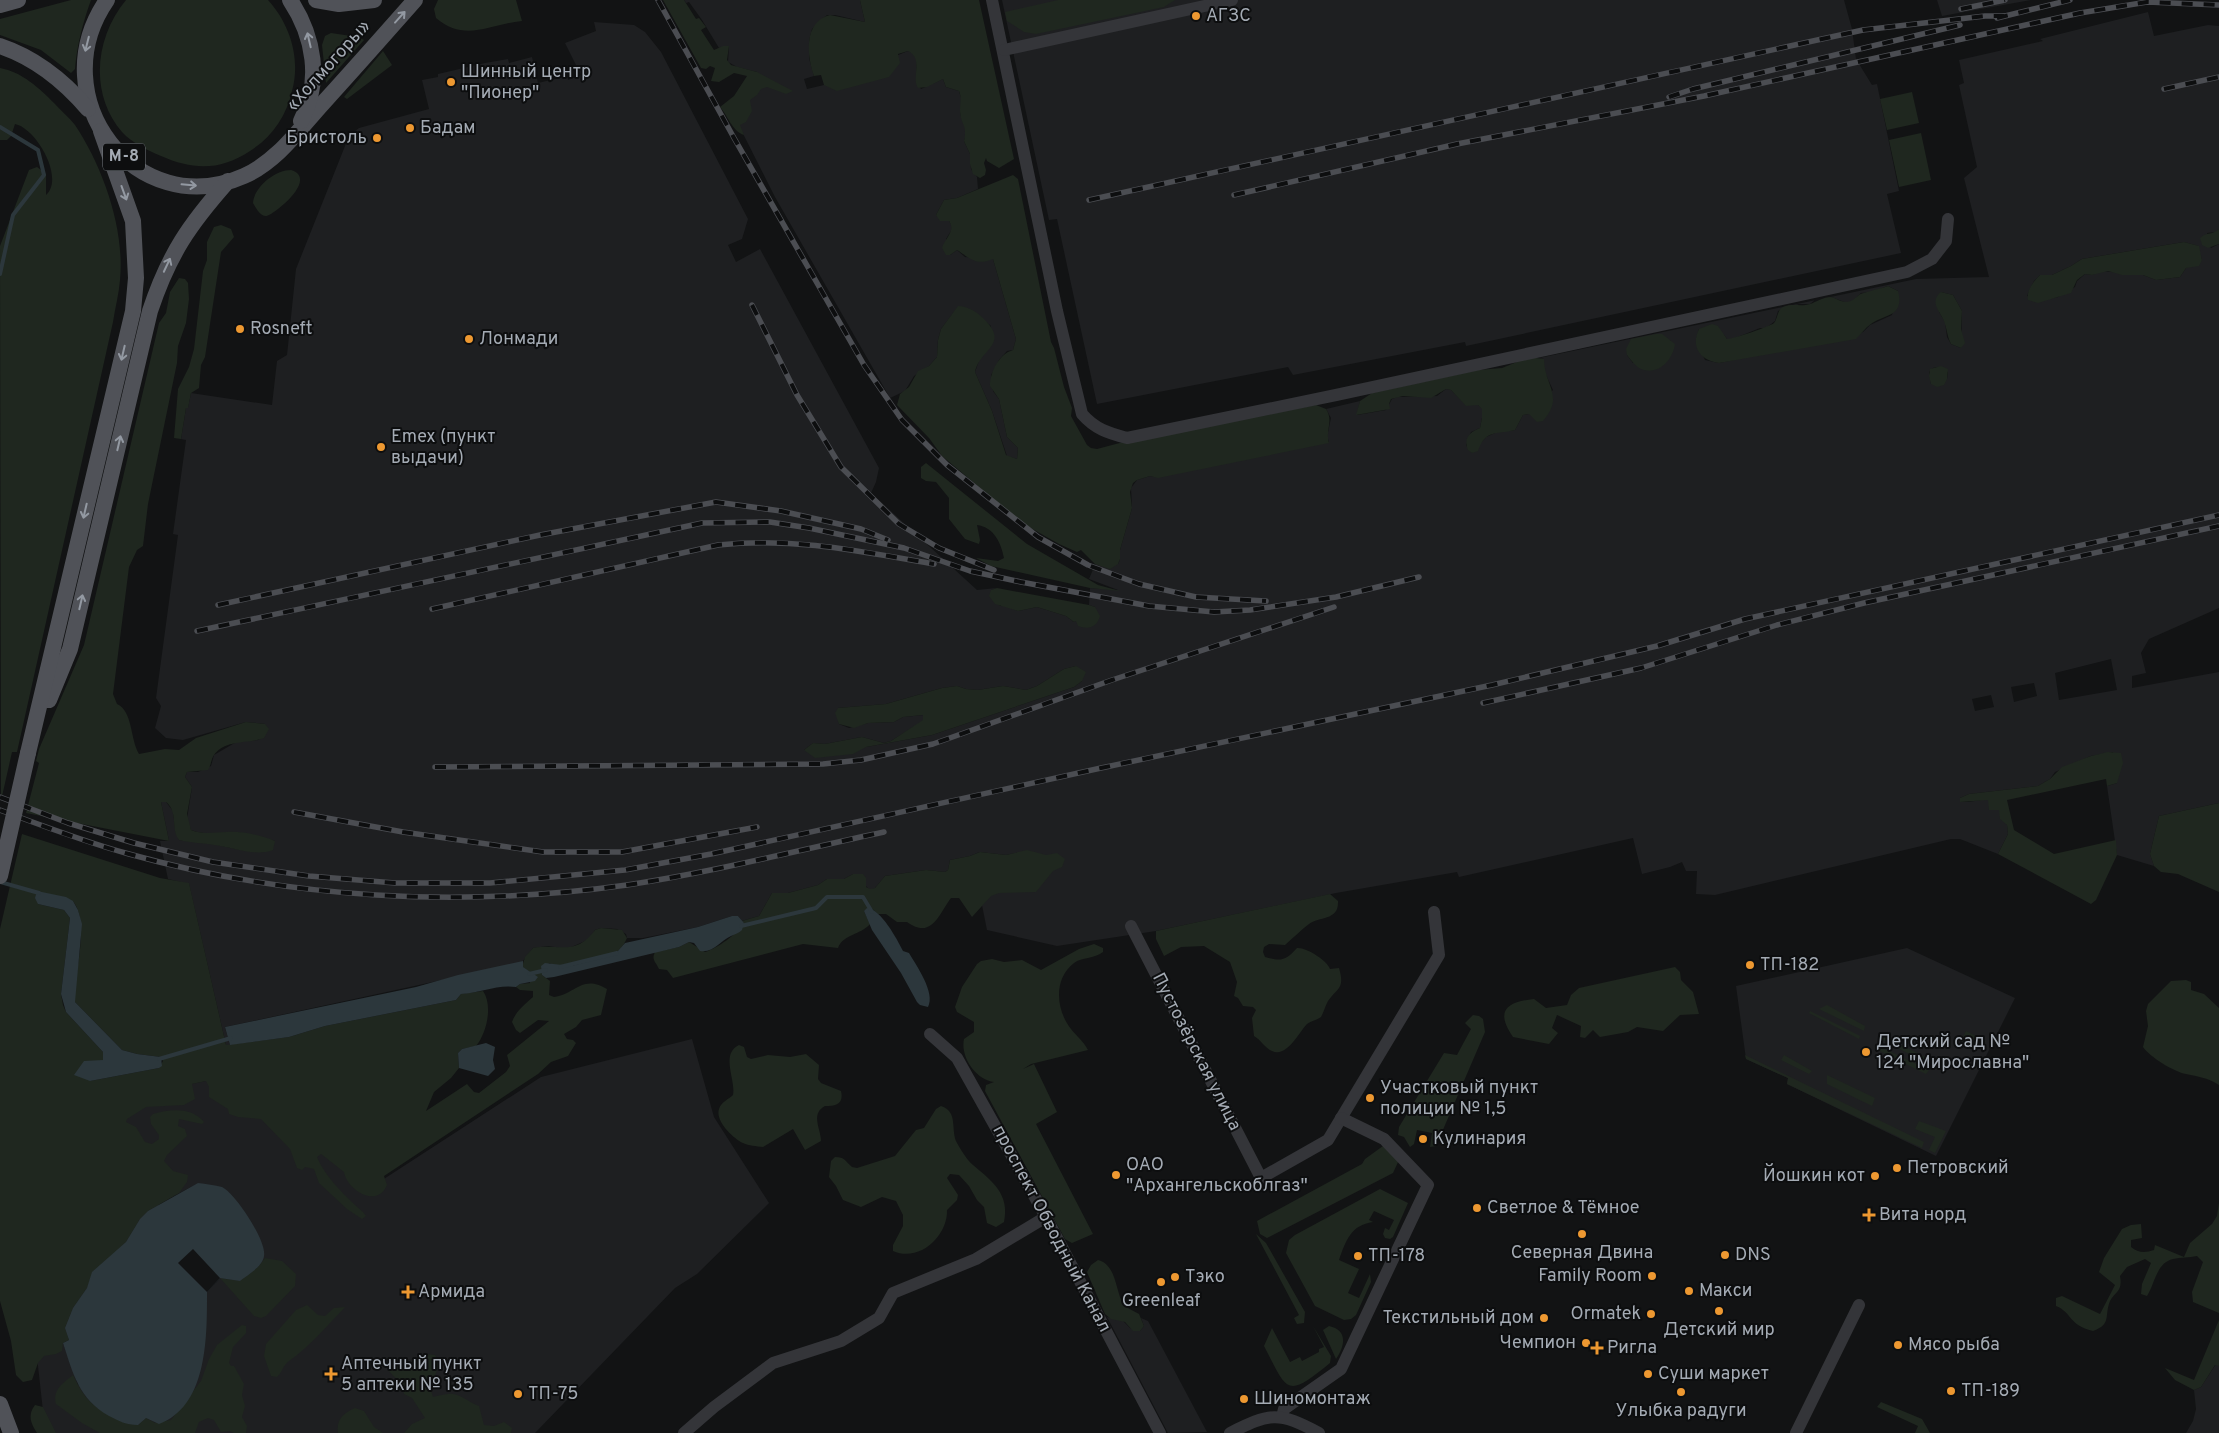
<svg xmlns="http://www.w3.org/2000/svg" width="2219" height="1433" viewBox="0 0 2219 1433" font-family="Overpass,sans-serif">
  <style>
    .built { fill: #1e1f21; fill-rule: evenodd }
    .green { fill: #1f271f; fill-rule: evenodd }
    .water { fill: #2c373c }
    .pier { fill: #121314 }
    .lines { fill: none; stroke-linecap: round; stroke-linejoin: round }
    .stream { stroke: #2c373c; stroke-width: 4 }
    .minor { stroke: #343539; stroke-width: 12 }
    .major { stroke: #505258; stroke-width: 16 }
    .rail-casing { stroke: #4b4d52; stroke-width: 5.5 }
    .rail { stroke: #0d0e0f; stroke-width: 4; stroke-dasharray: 11; stroke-linecap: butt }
    .major-bridge { stroke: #505258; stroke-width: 16 }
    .oneway { stroke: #9399a2 }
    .poi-dot { fill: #ed9831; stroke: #0d0e0f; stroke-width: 2 }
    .labels { text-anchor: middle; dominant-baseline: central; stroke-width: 4; stroke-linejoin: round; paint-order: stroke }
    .shield { fill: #0d0e0f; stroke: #777c82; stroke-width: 1 }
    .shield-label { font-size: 16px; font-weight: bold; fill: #a4abb4 }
    .poi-label { font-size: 18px; fill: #a4abb4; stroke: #0d0e0f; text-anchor: start }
    .street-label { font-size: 18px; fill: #a4abb4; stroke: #0d0e0f }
  </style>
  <rect width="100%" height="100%" fill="#121314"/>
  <!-- built -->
  <g class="built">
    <polygon points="684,0 860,0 865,22 835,15 827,15 812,29 809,41 809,58 814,76 804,79 807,89 824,85 908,51 913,53 917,60 916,81 921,89 943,79 946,87 959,91 962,101 960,114 967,131 964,141 970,154 971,169 977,177 978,189 957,198 944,200 936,215 949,221 952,226 951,231 946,239 950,255 957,250 965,257 993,259 1016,339 1013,350 1007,351 999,360 994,370 991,375 993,391 999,399 1007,437 1018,448 1017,459 1007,456 992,411 975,372 991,326 969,309 958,307 941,329 938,340 937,357 929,366 914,376 905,391 890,398 775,197 729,106 757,72 737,67 728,62 729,46 719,48 702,20 689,2 686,3"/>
    <polygon points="1002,0 1844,0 1852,29 1856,59 1872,85 1877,84 1899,191 1887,194 1901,253 1466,346 1465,342 1293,375 1288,367 1097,404 1057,219 1049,220"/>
    <polygon points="1937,0 2031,0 1942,16"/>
    <path d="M2148 12 2154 36 2208 25 2219 26V229L2216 232 2207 233 2211 248 2219 244V608L2149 639 2141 653 2146 673 2132 676V688L2219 672V803L2159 816 2150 854 2154 866 2117 855 2107 786 2117 783 2113 752 2091 756 2055 772 2050 779 2038 786 1969 794 1960 798 1961 802H1968L1988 799 1999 810 2007 825 2008 834 1998 854 1960 839H1951L1715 895 1696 894 1697 871H1686L1682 862 1670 867 1642 874 1633 838 1459 877 1457 872 1336 893 1156 931 1057 946 987 930 982 905 1026 851 1006 855 980 852 970 856 950 860 948 870 945 872 926 870 885 876 875 888 870 890 853 874 844 879H827L818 885 788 893H772L759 916 742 921 738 916H732L698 927 643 938H627L626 934 617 929 601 928 595 930 590 939 569 948 564 949 549 946 533 948 523 961 516 964 225 1027 230 1045H226L189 884 168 879 160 841H169L161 802H166L173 811 175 829 179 840 213 844 246 851 275 841 237 832 210 834 197 832 191 830 187 819 192 787 185 777 187 772H198L211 766 214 755 238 741 259 740 265 724 246 722 183 740 166 738 155 728 161 706 156 698 178 535 173 534 186 440 181 439 186 408 188 407 191 393 272 405 277 361 287 355 296 269 349 136 359 128 429 109 422 80 438 77V74L485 63 508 59 509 63 532 57 538 83 567 76 568 80 581 75 565 43 596 31 594 22 634 25 645 32 661 52 748 219 742 239 728 245 736 262 760 249 879 468 876 482 871 493 977 590 997 588 991 590 1000 606 1004 605 1018 611 1037 607 1066 616 1074 622 1095 607 1089 605 1090 588 1118 590 1089 579 1097 560 1118 564 1120 559V550L1132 508 1131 488 1137 480 1150 476 1155 477 1329 442 1327 437 1331 418 1326 409 1360 401 1357 415 1386 410 1392 399 1397 397 1437 396 1446 389 1451 390 1463 402 1478 405 1482 408V418L1480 428 1471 432 1466 445 1472 453 1486 437 1497 432 1515 430 1523 415 1529 414 1553 390 1544 371V359L1539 358 1916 279 1989 277 1964 178 1977 167 1959 85 1964 83 1959 60 2043 41 2040 39ZM2184 242 2198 246 2202 260 2186 268 2180 277 2156 280 2143 275 2102 271 2092 275 2085 274 2077 281 2075 287 2058 297 2048 299 2027 296 2034 281 2040 275H2052L2071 266 2082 259ZM1888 286 1898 291 1892 315 1870 325 1863 332 1719 363 1705 360 1696 340 1699 329 1724 335 1727 339H1733L1760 328H1766L1775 321 1778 311 1799 304H1810L1815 300 1831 297 1847 303 1853 301 1861 293 1872 292ZM1941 292 1953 295 1962 311 1961 348 1951 344 1947 337 1945 322 1939 312ZM1671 340 1633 363 1627 355ZM1937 367 1948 372 1947 379 1931 384 1929 372 1933 368ZM2111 659 2117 690 2059 700 2055 673ZM1076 666 1082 681 1074 687 932 735 866 747 804 750 813 743 825 744 862 737 884 743 891 741 923 721V715L903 717 894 722 868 723 849 728 839 724 838 708 886 704 942 688 957 686 966 689 978 690 1003 686 1026 690 1037 686 1064 669ZM2034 683 2037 696 2014 702 2011 687ZM1991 695 1994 707 1975 711 1972 699Z"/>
    <polygon points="1907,948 2015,998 1936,1156 1787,1084 1788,1078 1746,1059 1736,986"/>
    <path d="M692 1039 714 1117 769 1203 697 1274 675 1288 535 1433H47L45 1429 29 1285 72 1109 215 1079 370 1188 541 1077ZM199 1183 220 1278 207 1292 78 1385 63 1343 160 1203Z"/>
    <polygon points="1107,1317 1122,1320 1130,1328 1140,1331 1144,1326 1141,1318 1148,1321 1207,1432 1168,1433"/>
    <polygon points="2216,1364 2219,1366 2219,1433 2186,1433 2193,1421 2196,1409 2194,1390 2201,1387"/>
  </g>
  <!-- green -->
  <g class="green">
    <path d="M71 0H91C83 22 77 45 75 69L71 73 41 50 0 35V19Z"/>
    <path d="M126 0H268C290 24 301 59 292 91 286 117 272 137 250 151 220 171 193 170 161 156 147 150 132 143 122 132 89 94 95 37 126 0Z"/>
    <path d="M438 0H516L522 21C490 24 465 43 436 18L434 9Z"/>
    <path d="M663 0H684L696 19 699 18 706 27 701 30 714 50 723 46H729L727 60 731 65 757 72 793 91 786 94 767 87 761 89 757 95 750 100 752 111 746 122 740 125 744 135C732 131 728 116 720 107L734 96 747 76 734 73 719 82 711 81 715 68 710 66 706 69 701 68Z"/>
    <path d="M860 0H979L1014 159 999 168 987 161 986 158 984 163 986 170 985 175 980 178 973 174 970 164V154L964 141C968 125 960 124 960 110 960 103 962 98 959 91L946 87 943 79 927 87 918 88C911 77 924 59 908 51L898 54 900 63 889 77 837 91 824 85 821 75 814 76C807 56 803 22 830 15L865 22Z"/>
    <polygon points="1058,0 1175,0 1164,7 1036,34 1024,32 1007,21 1005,12"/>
    <polygon points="331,33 358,37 364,40 326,83 322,45 325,36"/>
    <polygon points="383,51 392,65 347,99 344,97"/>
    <path d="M0 68C22 72 39 88 54 103 60 110 69 117 75 125 103 167 125 229 120 280 119 294 115 308 113 322L17 752H12L1 801 0 246 29 170 37 167 46 174V195C65 178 36 128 15 124L11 136 7 140H0Z"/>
    <polygon points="1912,92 1919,123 1887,130 1880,99"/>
    <polygon points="1921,133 1931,180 1899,187 1889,140"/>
    <path d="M291 170C320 179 271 217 266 216 260 216 256 208 253 203 254 187 275 170 291 170Z"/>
    <path d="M1013 175 1018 179 1051 342 1054 348 1064 387 1072 408 1071 416 1087 445 1091 448 1097 449 1131 440 1316 405 1326 409C1334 421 1325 430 1329 443L1158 478 1150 476 1137 480 1133 483 1130 492 1132 508 1120 550V559L1118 564 1110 569 1095 564 1081 550 1077 552 1059 544 1022 523 942 456 929 438 897 405 900 394 909 387 918 371 929 366 937 357 938 340 941 329 958 306C967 306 977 312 983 318 1011 345 980 348 975 372L992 411 1006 455 1017 459 1018 448 1007 437 999 399 990 386C990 372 999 354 1013 350L1016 339 993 259C976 266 971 259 957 250L950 255H946L942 248C945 238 956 231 949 221H940L936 215 944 200 957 198Z"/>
    <polygon points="221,225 231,229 234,237 221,252 205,357 201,365 199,388 191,393 188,408 186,408 181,439 174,438 178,389 189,367 194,349 203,271 207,260 207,242 214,227"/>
    <path d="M2219 229V244L2208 248 2202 245 2200 238C2206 232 2213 235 2219 229Z"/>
    <path d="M2184 242 2199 246 2202 260 2199 266 2186 268 2180 277 2156 280 2143 275H2122L2108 271 2092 275 2085 274 2077 280 2071 293 2038 303 2028 300C2026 290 2034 281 2040 275H2052L2071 266 2082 259Z"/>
    <path d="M179 278 185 279 188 283 189 299 186 323 178 346 177 363 148 504 143 546 137 550 129 567 113 694 117 704C133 711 130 739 139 754L165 749 179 750 196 738 246 722 265 724 269 729 264 738C248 744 225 739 214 755 211 759 211 766 208 770L187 772 185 777 192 787 187 814 191 830C204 835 213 832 227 832 242 831 260 835 275 841L273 850C254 857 233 847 214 845 203 843 191 843 179 840 170 828 179 813 166 802H161L169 841 26 813 39 763 36 761 39 749 84 645 159 323 166 313 170 292Z"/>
    <path d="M1888 286 1898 291C1905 317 1884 314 1871 324 1865 328 1861 334 1856 339L1719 363C1701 361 1690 347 1699 329L1712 324 1718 326 1727 339C1733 339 1771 326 1774 323 1778 318 1777 310 1783 307 1792 303 1801 307 1810 304 1816 302 1823 297 1831 297 1836 298 1841 302 1846 302 1852 302 1855 298 1859 295 1861 293 1883 288 1888 286Z"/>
    <path d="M1941 292 1953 295 1962 311 1961 329 1965 343 1961 348 1951 344C1947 336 1947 329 1944 321 1940 311 1929 302 1941 292Z"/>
    <path d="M1656 334H1662L1675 344C1673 360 1658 376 1641 369 1635 366 1631 360 1627 355L1626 349 1631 339Z"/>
    <path d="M1529 357 1544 359C1544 385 1565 396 1543 421L1537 422 1529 414 1523 415 1515 430C1495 435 1486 429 1478 451L1472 453 1468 450C1463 438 1470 432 1480 428L1482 418V409L1478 405 1466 406 1451 390 1446 389 1431 398 1403 396 1391 399 1389 404 1390 409 1356 415 1360 401 1372 393 1478 370 1502 368Z"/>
    <polygon points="1941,366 1948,369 1947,379 1944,385 1937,387 1931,384 1929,376 1930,369"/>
    <path d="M926 463 1027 544 1098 585 1120 591 1090 588 991 566 976 558 998 561 1004 558C1001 543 994 527 977 525L980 540 979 544 965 539 949 519V498L936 482 926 481 921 478V467Z"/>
    <path d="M997 588 1089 605 1095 607 1100 616C1097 627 1089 630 1078 626L1076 621 1074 622 1066 616 1037 607 1018 611 995 604 989 596 991 590Z"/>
    <polygon points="1076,666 1086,672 1082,681 1074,687 932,735 866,747 853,754 815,758 804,750 813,743 825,744 862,737 884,743 891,741 923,720 923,715 903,717 894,722 868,723 854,728 839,724 835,713 838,708 886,704 942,688 957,686 966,689 978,690 1003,686 1026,690 1037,686 1064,669"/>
    <polygon points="2108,752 2121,753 2123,763 2117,783 2107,786 2106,779 2007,800 2014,830 2054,854 2116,840 2117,855 2096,900 2091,904 1998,854 2008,834 2007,825 2000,819 1999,810 1989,810 1988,800 1960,802 1960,798 1969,794 2038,786 2050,779 2062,767 2091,756"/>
    <polygon points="2219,803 2219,892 2178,874 2161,872 2154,866 2150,854 2159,816"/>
    <path d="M22 834 160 878 189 883 226 1045 289 1037 325 1026 456 1000 461 994 483 991C493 1005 487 1033 476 1046L462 1049 458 1053 459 1068 451 1078 434 1092 426 1111 467 1084 474 1092 479 1093 506 1072 510 1066 507 1055 549 1021 538 1020 520 1033 516 1030 512 1022C516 1011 524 1005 533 997V991L520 990 516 987 520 984 530 983V972L522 967 525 957 533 948C559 943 575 957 595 930L601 928 622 930 627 938C625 943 622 947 618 951 608 960 561 970 549 963L542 975 550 981 549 995 554 997C576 994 582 974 607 989L601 1015 582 1020 576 1027 564 1034 567 1039 573 1040 576 1043 568 1056 551 1062 538 1074 384 1176 387 1185C377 1209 347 1190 344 1172L321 1154 317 1157C325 1177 347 1198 363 1212L366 1216 362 1219 347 1209 319 1183 314 1169 305 1167 302 1170 297 1168 290 1149 261 1119 238 1117 229 1114 228 1109 209 1097V1087L206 1081 192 1084 195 1099 184 1105 146 1107 127 1119 126 1122 136 1127 145 1142 152 1144 159 1139V1135L151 1124 150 1117 153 1114C170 1109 192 1107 204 1122L202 1124 179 1119 178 1126 185 1129 187 1136 167 1155 164 1161 173 1171 188 1175 187 1182 179 1193 148 1211 140 1219 126 1242 92 1278 87 1288 73 1308 65 1328 69 1340 63 1343 62 1351 56 1354 44 1356 38 1363 32 1380 23 1382 16 1375 11 1341 0 1301V929ZM73 901C91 925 73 973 75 1002L122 1050 137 1054 161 1057 163 1061 159 1068 90 1081 104 1060 103 1052 66 1012 63 1005 61 994 70 918 64 910 38 904Z"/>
    <path d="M1027 850 1046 855 1057 853 1065 859 1062 867 1053 871 1036 892 999 893 991 896 972 917 959 898H951C939 914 932 940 907 922H897L886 914H878L871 908 864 911 870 924C861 935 843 934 838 948L803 944 673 978 667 970 659 969C656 962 651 960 655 952L679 947 689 942 705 952C718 948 737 934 744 923L742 921 759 916 772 893H788L818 885 827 879H844L853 874H863L866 878V887L870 889 875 888 885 876 926 870 945 872 948 870 950 860 970 856 980 852 1006 855Z"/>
    <path d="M1330 894 1338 901C1339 921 1319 916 1309 924 1301 930 1293 938 1285 945L1269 944 1264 947 1263 952 1265 957C1282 962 1286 960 1297 948 1306 947 1328 961 1330 969L1339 968C1345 989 1338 987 1328 1001 1325 1006 1324 1012 1321 1017 1317 1020 1311 1021 1307 1024 1299 1032 1287 1058 1272 1051 1265 1048 1261 1040 1254 1036L1252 1018 1256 1010 1253 1007 1243 1006 1238 998 1234 996 1237 982 1230 962 1204 946 1181 947 1164 956 1156 939V931Z"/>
    <path d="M1094 944 1103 948V952C1094 959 1082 957 1074 963 1053 979 1056 1010 1071 1029 1077 1037 1082 1039 1088 1050L1031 1064 1023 1069 1034 1064 1057 1112 1036 1124 1093 1234 1072 1243 1065 1239 985 1091 986 1085 994 1082C976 1080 960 1057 964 1039L974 1032V1022L957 1012 955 1007 962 987 977 964 981 961 992 959 1004 962 1022 960 1041 970 1079 949Z"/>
    <path d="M1675 967 1680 972 1681 980 1693 992 1699 1014 1680 1015 1663 1031 1637 1027 1628 1032 1600 1037 1593 1030 1585 1038 1580 1037 1581 1026 1557 1015 1552 1028 1558 1033 1549 1044 1513 1037C1495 1011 1506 1002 1534 999L1546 1008 1567 1005 1571 995 1579 988Z"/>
    <path d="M2186 980 2191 982V990L2204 994 2219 1008V1085C2206 1077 2199 1077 2186 1074 2174 1072 2150 1057 2143 1047L2148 1026 2146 1011 2148 1004 2171 981Z"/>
    <polygon points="1827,1005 1865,1026 1864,1031 1819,1009"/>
    <polygon points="1810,1011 1860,1036 1859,1039 1809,1013"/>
    <polygon points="1473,1015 1479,1016 1483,1019 1485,1032 1436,1146 1430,1147 1432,1133 1417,1130 1414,1144 1410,1147 1404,1137 1398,1135 1399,1127 1444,1053 1457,1055 1471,1029 1465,1023"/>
    <polygon points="1966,1031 1986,1041 1980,1049 1961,1041"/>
    <polygon points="1885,1037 1929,1059 1926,1063 1881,1039"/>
    <path d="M739 1045 744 1047 747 1057 751 1059 768 1055 790 1057 806 1054 819 1065 818 1079 821 1083 841 1091C844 1104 836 1106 825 1106 810 1114 821 1129 821 1141L805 1150 793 1129 763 1147C756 1146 749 1146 743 1143 733 1138 715 1121 719 1109 721 1102 729 1099 733 1095 736 1080 720 1054 739 1045Z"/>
    <polygon points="1876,1045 1929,1070 1926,1074 1874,1048"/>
    <polygon points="1745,1055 1924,1142 1922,1148 1787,1084 1788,1078 1746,1059"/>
    <polygon points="1784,1055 1812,1071 1809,1074 1781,1060"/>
    <polygon points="1827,1075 1875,1098 1872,1106 1827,1084"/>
    <path d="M941 1106C959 1112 950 1130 957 1143 961 1150 967 1160 973 1165 992 1181 1010 1194 1004 1222L996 1227 987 1223 984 1207 977 1200 969 1186 959 1175 950 1174 947 1178 958 1195 957 1200 947 1210C948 1235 920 1263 893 1251V1245L903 1226V1215L896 1201 882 1197 861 1207 843 1200 836 1186 829 1177 831 1161 835 1157C845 1157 845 1161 852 1167L857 1168 895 1156 916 1130 924 1128 936 1109Z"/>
    <polygon points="1919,1121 1946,1131 1935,1153 1929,1150 1935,1137 1915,1129"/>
    <polygon points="1383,1146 1399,1160 1393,1173 1267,1238 1260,1234 1257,1221 1362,1164 1365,1159"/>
    <path d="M1380 1189 1408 1203 1393 1237 1390 1239 1385 1238 1383 1234 1385 1228 1389 1230 1394 1220 1374 1211 1369 1220 1373 1222C1351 1225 1346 1240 1339 1260L1359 1269 1348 1293 1359 1298 1370 1274 1371 1282 1356 1315 1351 1319 1344 1320 1315 1306 1286 1253 1289 1240 1295 1235Z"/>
    <path d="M2219 1203V1313L2193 1302 2192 1292 2203 1262 2197 1256C2189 1258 2181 1257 2173 1259 2156 1263 2155 1284 2147 1296L2141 1294 2142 1284 2151 1263 2145 1259 2127 1267 2120 1276C2123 1292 2115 1291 2110 1301 2104 1316 2112 1324 2093 1331 2068 1325 2073 1313 2056 1306V1298L2062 1296 2100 1314 2115 1285 2099 1272 2104 1258 2122 1229 2131 1225 2141 1224 2142 1238 2131 1240V1247C2138 1253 2145 1253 2154 1250L2155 1245 2184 1257 2190 1243 2212 1224 2217 1216Z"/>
    <polygon points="1256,1234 1266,1243 1305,1312 1304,1323 1297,1324 1294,1318 1299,1315"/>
    <polygon points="265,1258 282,1261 296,1274 295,1286 266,1316 261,1318 254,1316 220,1278 240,1281 259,1266"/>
    <path d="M1098 1260C1117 1265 1115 1291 1124 1306L1139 1314 1144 1326 1140 1331H1133L1125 1322 1111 1319 1105 1314 1087 1272 1091 1265Z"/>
    <path d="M307 1305 318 1315 325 1316 334 1308 345 1307C328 1325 309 1347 289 1361 283 1365 282 1373 277 1377L271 1376 264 1356 266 1344 296 1310Z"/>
    <polygon points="2219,1320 2219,1366 2215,1365 2201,1387 2194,1390 2175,1380 2165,1368 2194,1380"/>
    <path d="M242 1325 246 1326V1333L233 1347 229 1363 231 1366H234L244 1384 242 1395 245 1406 242 1417 247 1426 246 1433H234L230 1431 221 1432 214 1420 208 1418 199 1422 195 1433H100L82 1423 56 1404C52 1390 63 1383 73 1375 89 1411 105 1412 138 1425L146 1418 155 1423 171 1420 201 1381 209 1359 217 1345Z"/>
    <path d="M1313 1326 1331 1356 1330 1363C1286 1399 1288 1392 1264 1346L1272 1328 1290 1362 1300 1357 1302 1361 1319 1352V1349L1324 1347Z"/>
    <path d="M1329 1326C1348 1330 1345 1346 1336 1359L1323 1330Z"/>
    <path d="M425 1354 435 1355 440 1363 430 1388 433 1397C439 1396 447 1393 453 1394 462 1395 470 1403 479 1406L484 1425 494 1426 504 1422 512 1428 511 1433H404L412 1424 425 1418 412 1398 404 1394 401 1384 388 1370 390 1361 408 1369Z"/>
    <polygon points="1881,1402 1922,1419 1930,1433 1915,1433 1918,1426 1877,1407"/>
    <path d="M35 1405 43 1407 56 1433H37C31 1424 27 1415 35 1405Z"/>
    <path d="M355 1408 364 1411 374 1427 383 1433H338C336 1420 343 1413 355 1408Z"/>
  </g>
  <!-- water -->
  <g class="water">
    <polygon points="37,891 66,897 73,901 78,910 82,924 75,1002 122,1050 137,1054 161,1057 162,1066 159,1068 90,1081 74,1075 84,1061 103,1060 103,1052 66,1012 61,994 70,918 64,910 38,904 35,898"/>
    <path d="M867 908C881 909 897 939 903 951L909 953C916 965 936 993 928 1007L920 1005 917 1002 901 973 872 930 864 911Z"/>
    <path d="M732 916H738L744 923 742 930C739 933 735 934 731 936 720 941 714 953 700 951L694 943 689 942 679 947 554 977 546 978 542 975 541 966 545 963 571 966 609 956 617 952 625 943 698 927Z"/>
    <path d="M523 961V967L538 977 535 981 520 984 516 987C498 984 480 993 461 994L456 1000 325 1026 289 1037 230 1045 225 1027 416 987 458 975Z"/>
    <polygon points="486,1043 495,1047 493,1060 495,1069 488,1076 459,1068 458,1053 462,1049"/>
    <path d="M198 1183C206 1184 215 1185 222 1187 235 1193 267 1241 264 1256 263 1266 248 1275 240 1281L220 1278 207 1292C207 1336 208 1406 159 1424L146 1418 138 1425C126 1425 119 1421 109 1416 79 1399 73 1374 63 1343L69 1340 65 1328 73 1308 87 1288 92 1272 126 1242 140 1219 148 1211Z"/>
  </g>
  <!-- pier -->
  <polygon class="pier" points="193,1249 220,1278 207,1292 178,1263"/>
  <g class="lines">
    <!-- stream -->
    <g class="stream">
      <polyline points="0,127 38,150 44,175 13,215 0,274"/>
      <polyline points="0,882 39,893"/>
      <polyline points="741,926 816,908 827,897 863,897 872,912"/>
      <polyline points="560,967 617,953"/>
      <polyline points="529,974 546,970"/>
      <polyline points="159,1059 231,1038"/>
    </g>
    <!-- minor -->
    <g class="minor">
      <path d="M992 0 1057 311 1082 414C1095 429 1108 433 1127 438L1336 395 1907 272 1932 259 1946 241 1948 219"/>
      <polyline points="1004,50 1232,0"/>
      <polyline points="1131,926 1261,1178 1328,1140 1439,955 1434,912"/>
      <polyline points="930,1034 957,1058 1046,1217 1160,1433"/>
      <polyline points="1282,1417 1284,1409 1341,1369 1428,1185 1384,1139 1341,1118"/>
      <polyline points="684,1433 714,1407 773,1363 841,1341 879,1318 893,1293 976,1259 1046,1217"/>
      <path d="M1230 1433C1270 1413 1278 1411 1319 1433"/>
      <polyline points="1796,1433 1859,1305"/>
    </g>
    <!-- major -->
    <g class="major">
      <path d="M107 0C40 97 136 224 244 176 278 161 300 128 324 102 355 68 385 34 415 0"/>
      <path d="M290 0C314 36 322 81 301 121"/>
      <polyline points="316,0 339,4 374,0"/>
      <polyline points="0,5 18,0"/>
      <path d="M0 46C36 58 64 81 88 109"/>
      <path d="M49 700 70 649 150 311C169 254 189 225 228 181"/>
      <polyline points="28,753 133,311 136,278 133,221 101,131"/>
      <polyline points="0,1404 11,1433"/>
    </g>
    <!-- rail casing -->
    <g class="rail-casing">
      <g id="rail">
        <polyline points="658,0 734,138 864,365 902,420 947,465 1038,537 1088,565 1139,584 1196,597 1266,601"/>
        <polyline points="1961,9 2005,0"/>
        <polyline points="1997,18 2070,0"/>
        <polyline points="2164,89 2219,77"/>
        <polyline points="1669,97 1693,89 1960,25"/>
        <polyline points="1234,195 1457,144 1704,96 2080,13 2147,2 2219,5"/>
        <polyline points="1089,200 1863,30 1985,16 2004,16"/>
        <polyline points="752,305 797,395 841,467 899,524 939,548 994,570"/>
        <polyline points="218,605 540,535 716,502 781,511 861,529 888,540"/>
        <path d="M432 609 718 545C794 537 859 551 934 564"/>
        <polyline points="197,631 702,523 770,522 809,528 904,548 970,571 1021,582 1149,606 1214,612 1250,610 1336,597 1419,577"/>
        <polyline points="1483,703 1641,668 1777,625 1864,603 2219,526"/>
        <polyline points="435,767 823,764 861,760 933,744 1112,680 1334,607"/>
        <polyline points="0,797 68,823 134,843 213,862 309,876 395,883 490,883 625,870 711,854 1101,768 1492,685 1657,646 1745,619 2219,515"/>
        <path d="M0 810C43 826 85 842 129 854 290 899 461 908 627 885 714 872 799 850 884 832"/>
        <polyline points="294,812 403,832 543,852 622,852 757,827"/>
      </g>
    </g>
    <!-- rail -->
    <use href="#rail" class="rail"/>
    <!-- major-bridge -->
    <polyline class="major-bridge" points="0,876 28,753"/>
  </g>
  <!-- one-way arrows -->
  <defs><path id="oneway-shaft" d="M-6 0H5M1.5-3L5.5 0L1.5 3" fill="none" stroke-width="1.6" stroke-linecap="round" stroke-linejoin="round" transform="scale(1.25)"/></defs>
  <g class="oneway">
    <use href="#oneway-shaft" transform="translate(400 17) rotate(-48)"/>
    <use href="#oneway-shaft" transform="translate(309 40) rotate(-103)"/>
    <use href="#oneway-shaft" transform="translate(87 44) rotate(104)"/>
    <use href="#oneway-shaft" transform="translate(189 185) rotate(5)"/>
    <use href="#oneway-shaft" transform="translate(124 193) rotate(70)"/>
    <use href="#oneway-shaft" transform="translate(167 265) rotate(-65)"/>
    <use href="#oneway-shaft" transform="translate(123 353) rotate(103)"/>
    <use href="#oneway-shaft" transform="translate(119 443) rotate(-77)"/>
    <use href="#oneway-shaft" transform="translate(85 511) rotate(103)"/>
    <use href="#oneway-shaft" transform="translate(81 602) rotate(-77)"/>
  </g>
  <!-- markers -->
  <g class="poi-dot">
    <circle cx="1196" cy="16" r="5"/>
    <circle cx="451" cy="82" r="5"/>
    <circle cx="410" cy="128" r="5"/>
    <circle cx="377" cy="138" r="5"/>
    <circle cx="240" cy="329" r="5"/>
    <circle cx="469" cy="339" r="5"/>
    <circle cx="381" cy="447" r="5"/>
    <circle cx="1750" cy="965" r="5"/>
    <circle cx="1866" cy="1052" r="5"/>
    <circle cx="1370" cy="1098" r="5"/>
    <circle cx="1423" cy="1139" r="5"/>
    <circle cx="1897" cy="1168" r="5"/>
    <circle cx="1116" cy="1175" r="5"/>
    <circle cx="1875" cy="1176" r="5"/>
    <circle cx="1477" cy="1208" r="5"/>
    <path d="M1866.5 1207.5h5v5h5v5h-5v5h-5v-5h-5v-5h5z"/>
    <circle cx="1582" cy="1234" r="5"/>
    <circle cx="1725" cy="1255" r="5"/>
    <circle cx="1358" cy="1256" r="5"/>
    <circle cx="1652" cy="1276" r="5"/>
    <circle cx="1175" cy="1277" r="5"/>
    <circle cx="1161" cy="1282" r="5"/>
    <circle cx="1689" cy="1291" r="5"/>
    <path d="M405.5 1284.5h5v5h5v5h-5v5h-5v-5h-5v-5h5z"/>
    <circle cx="1719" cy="1311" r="5"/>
    <circle cx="1651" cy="1314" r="5"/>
    <circle cx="1544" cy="1318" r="5"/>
    <circle cx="1586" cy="1343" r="5"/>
    <circle cx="1898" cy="1345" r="5"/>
    <path d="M1594.5 1340.5h5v5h5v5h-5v5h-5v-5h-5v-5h5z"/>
    <path d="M328.5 1366.5h5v5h5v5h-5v5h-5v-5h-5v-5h5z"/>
    <circle cx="1648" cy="1374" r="5"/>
    <circle cx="1951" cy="1391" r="5"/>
    <circle cx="1681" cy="1392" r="5"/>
    <circle cx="518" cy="1394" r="5"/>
    <circle cx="1244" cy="1399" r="5"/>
  </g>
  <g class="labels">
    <!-- shield labels -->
    <rect class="shield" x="103" y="143.5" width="42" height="27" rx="4"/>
    <g class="shield-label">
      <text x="124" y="157">М-8</text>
    </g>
    <!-- poi labels -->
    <g class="poi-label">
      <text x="1206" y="16">АГЗС</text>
      <text x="461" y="72">Шинный центр<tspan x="461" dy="21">"Пионер"</tspan></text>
      <text x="420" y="128">Бадам</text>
      <text x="367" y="138" text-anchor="end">Бристоль</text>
      <text x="250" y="329">Rosneft</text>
      <text x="479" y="339">Лонмади</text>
      <text x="391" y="437">Emex (пункт<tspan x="391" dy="21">выдачи)</tspan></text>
      <text x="1760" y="965">ТП-182</text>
      <text x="1876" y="1042">Детский сад №<tspan x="1876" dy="21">124 "Мирославна"</tspan></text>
      <text x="1380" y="1088">Участковый пункт<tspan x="1380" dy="21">полиции № 1,5</tspan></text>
      <text x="1433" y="1139">Кулинария</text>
      <text x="1126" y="1165">ОАО<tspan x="1126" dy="21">"Архангельскоблгаз"</tspan></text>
      <text x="1907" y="1168">Петровский</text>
      <text x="1865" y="1176" text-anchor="end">Йошкин кот</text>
      <text x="1487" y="1208">Светлое &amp; Тёмное</text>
      <text x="1879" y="1215">Вита норд</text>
      <text x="1582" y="1253" text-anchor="middle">Северная Двина</text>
      <text x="1735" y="1255">DNS</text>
      <text x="1368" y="1256">ТП-178</text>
      <text x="1642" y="1276" text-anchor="end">Family Room</text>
      <text x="1185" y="1277">Тэко</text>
      <text x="1699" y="1291">Макси</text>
      <text x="418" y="1292">Армида</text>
      <text x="1161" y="1301" text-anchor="middle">Greenleaf</text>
      <text x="1641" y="1314" text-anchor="end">Ormatek</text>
      <text x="1534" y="1318" text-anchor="end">Текстильный дом</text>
      <text x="1719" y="1330" text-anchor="middle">Детский мир</text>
      <text x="1576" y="1343" text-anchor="end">Чемпион</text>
      <text x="1908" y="1345">Мясо рыба</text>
      <text x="1607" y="1348">Ригла</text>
      <text x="341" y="1364">Аптечный пункт<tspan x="341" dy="21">5 аптеки № 135</tspan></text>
      <text x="1658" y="1374">Суши маркет</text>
      <text x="1961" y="1391">ТП-189</text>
      <text x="528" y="1394">ТП-75</text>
      <text x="1254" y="1399">Шиномонтаж</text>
      <text x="1681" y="1411" text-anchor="middle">Улыбка радуги</text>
    </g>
    <!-- street labels -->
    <g class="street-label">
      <text transform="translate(329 66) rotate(-48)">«Холмогоры»</text>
      <text transform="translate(1196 1052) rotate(63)">Пустозёрская улица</text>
      <text transform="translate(1051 1229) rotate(62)">проспект Обводный Канал</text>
    </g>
  </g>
</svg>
